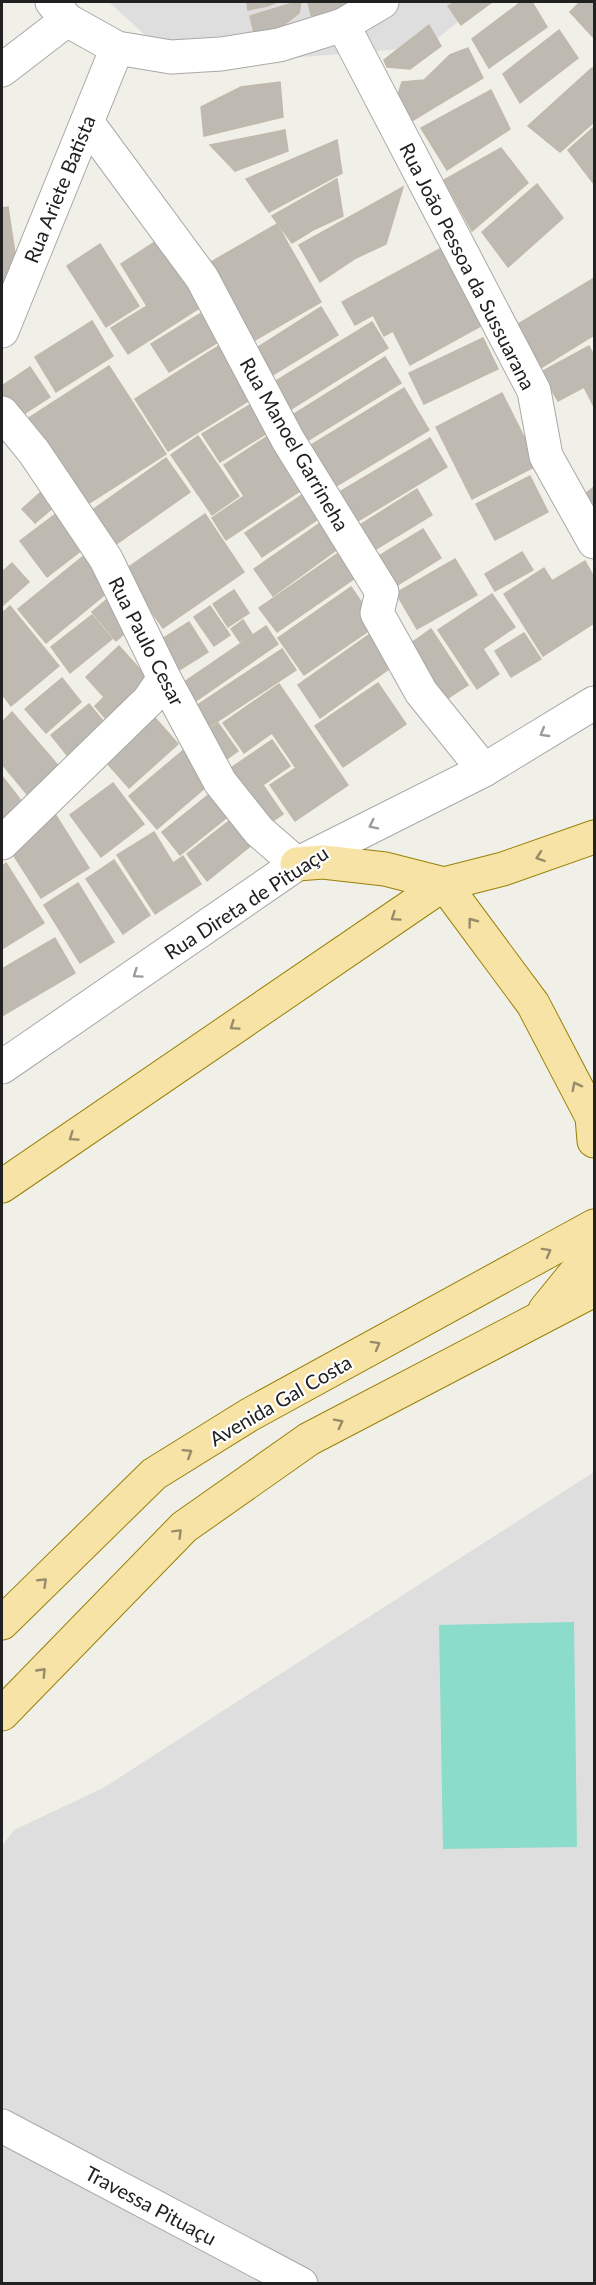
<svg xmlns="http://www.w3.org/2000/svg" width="596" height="2285" viewBox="0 0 596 2285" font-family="Lato,sans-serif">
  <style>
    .residential { fill: #dfdede }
    .pitch { fill: #8bdccb }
    .building { fill: #beb9b1; stroke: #c2b9ab; stroke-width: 1.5 }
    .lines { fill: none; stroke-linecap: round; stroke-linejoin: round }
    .minor-casing { stroke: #a8a8a8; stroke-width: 35 }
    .major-casing { stroke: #988107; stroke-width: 35 }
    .minor { stroke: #fff; stroke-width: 33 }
    .major { stroke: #f8e3a6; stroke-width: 33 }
    .oneway { stroke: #9b9b9b }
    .oneway2 { stroke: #978c6a }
    .labels { text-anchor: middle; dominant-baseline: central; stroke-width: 4.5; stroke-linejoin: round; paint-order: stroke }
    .street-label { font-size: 20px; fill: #212121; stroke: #fff }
  </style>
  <rect width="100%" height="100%" fill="#f1f0e8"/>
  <!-- residential -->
  <g class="residential">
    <polygon points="109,2 484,2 426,47 180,67"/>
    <polygon points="594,1472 594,2283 2,2284 2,1846 14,1830 103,1788"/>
  </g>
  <!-- pitch -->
  <polygon class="pitch" points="574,1622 577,1847 443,1849 439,1625"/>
  <!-- building -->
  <g class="building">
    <polygon points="247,2 277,2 267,6 248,10"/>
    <polygon points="296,2 301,2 299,13 272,34 256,41 250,16"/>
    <polygon points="308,2 354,2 333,17 311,15"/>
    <polygon points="455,2 492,2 461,25 448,6"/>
    <polygon points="521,2 532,2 547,27 489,68 472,39"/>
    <polygon points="580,2 594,2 594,38 570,12"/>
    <polygon points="429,25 441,46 410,69 387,67 384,60"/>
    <polygon points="559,30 578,58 520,103 503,74"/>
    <polygon points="468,48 483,78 410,122 395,104 402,82 424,80 450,55"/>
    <polygon points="592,68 594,71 594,122 560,152 528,126"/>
    <polygon points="280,82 283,117 204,136 201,107 241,87"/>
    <polygon points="491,90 510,129 447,170 421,128"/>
    <polygon points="594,127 594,184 568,150"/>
    <polygon points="285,130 288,151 235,171 210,145"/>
    <polygon points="337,140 342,173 269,212 246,179"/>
    <polygon points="501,148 528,183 472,231 444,180"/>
    <polygon points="337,179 343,216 313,230 292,243 272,216"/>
    <polygon points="537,184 563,218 508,267 482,232"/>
    <polygon points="403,187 386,244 356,258 320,282 299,245"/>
    <polygon points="8,207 19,280 2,283 2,208"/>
    <polygon points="277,224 321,302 248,344 204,266"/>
    <polygon points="164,236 207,303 128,354 111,328 147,306 121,264"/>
    <polygon points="100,244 139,306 106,327 67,266"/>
    <polygon points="449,244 490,321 410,365 393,331 384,336 373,315 355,325 342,302"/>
    <polygon points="594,278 594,335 536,371 510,329"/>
    <polygon points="211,307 228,336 169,372 151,344"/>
    <polygon points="321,307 338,335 263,381 247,354"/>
    <polygon points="92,321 113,356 56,392 35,357"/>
    <polygon points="372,322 388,348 282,415 266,387"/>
    <polygon points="483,338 498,369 424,404 409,373"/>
    <polygon points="228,340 261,393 168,451 135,399"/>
    <polygon points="589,346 594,356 594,407 584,387 558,401 541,372"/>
    <polygon points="385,357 401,383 299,446 283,421"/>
    <polygon points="109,366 166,454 80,509 24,421"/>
    <polygon points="30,367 50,397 13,421 2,403 2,386"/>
    <polygon points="404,388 429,430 328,491 303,450"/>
    <polygon points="502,393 538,465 472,499 436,427"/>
    <polygon points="261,398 277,427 220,462 202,434"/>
    <polygon points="274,432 309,485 226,540 212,518 244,496 224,465"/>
    <polygon points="198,436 239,496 212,515 171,455"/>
    <polygon points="430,438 447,467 348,527 331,497"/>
    <polygon points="166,458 190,492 115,545 91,511"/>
    <polygon points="530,476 548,512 495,540 476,504"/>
    <polygon points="594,487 594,523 577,500"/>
    <polygon points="417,489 432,515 368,554 352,530"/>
    <polygon points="42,491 55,506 35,523 22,509"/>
    <polygon points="305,493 321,517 262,557 245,533"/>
    <polygon points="61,510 87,546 47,577 20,541"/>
    <polygon points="205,514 244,572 163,628 123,571"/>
    <polygon points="326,519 343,545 273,596 254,569"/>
    <polygon points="423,529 441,558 388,591 369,562"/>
    <polygon points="522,552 533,570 495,591 485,574"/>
    <polygon points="86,554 113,588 46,643 18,609"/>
    <polygon points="337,554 355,578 277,632 259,608"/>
    <polygon points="455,559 477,595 417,629 396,593"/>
    <polygon points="585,561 594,577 594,623 543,656 504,594 544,568 552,581"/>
    <polygon points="12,563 29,582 2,606 2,572"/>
    <polygon points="351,587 377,625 304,675 278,638"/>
    <polygon points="234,590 249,613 228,627 213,604"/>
    <polygon points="492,594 515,627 483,649 499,674 477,689 438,630"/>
    <polygon points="112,595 135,624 116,641 92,612"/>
    <polygon points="10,606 59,666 11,706 2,694 2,613"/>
    <polygon points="210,606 230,635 214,646 194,617"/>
    <polygon points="92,615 112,639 70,673 51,647"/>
    <polygon points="243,620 252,634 240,642 231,629"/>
    <polygon points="189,622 208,652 173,674 154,644"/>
    <polygon points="266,626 278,644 193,703 180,685"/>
    <polygon points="377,629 400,661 320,718 298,685"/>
    <polygon points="431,629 468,685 436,706 400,651"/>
    <polygon points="524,633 541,659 511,677 495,651"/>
    <polygon points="119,646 154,685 111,725 95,706 104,697 86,677"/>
    <polygon points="282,649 296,670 209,727 196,706"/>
    <polygon points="62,678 81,702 46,733 25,709"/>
    <polygon points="378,683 406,724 343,767 315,726"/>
    <polygon points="279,684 348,785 295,821 270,785 296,768 272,733 244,753 223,723"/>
    <polygon points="89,704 108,727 70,759 51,735"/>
    <polygon points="149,711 178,744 129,788 99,754"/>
    <polygon points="12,712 62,770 30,798 2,764 2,722"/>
    <polygon points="218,723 238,751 217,766 197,737"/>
    <polygon points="272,740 290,766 263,785 283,814 261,829 222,774"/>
    <polygon points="186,748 213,781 157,829 129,796"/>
    <polygon points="2,776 25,806 2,825"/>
    <polygon points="113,783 144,824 101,857 70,815"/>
    <polygon points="217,788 235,811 180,855 162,832"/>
    <polygon points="55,814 89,868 41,898 7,845"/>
    <polygon points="238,814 259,839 207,881 187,854"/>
    <polygon points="154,832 173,863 183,856 201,884 155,914 117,855"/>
    <polygon points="114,860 150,915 123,934 86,879"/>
    <polygon points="6,863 44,923 2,949 2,866"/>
    <polygon points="78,883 114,942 80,963 44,905"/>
    <polygon points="55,938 75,973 2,1016 2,969"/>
  </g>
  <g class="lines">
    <!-- minor casing -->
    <g class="minor-casing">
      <g id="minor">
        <polyline points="52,2 67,20 117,48 171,57 221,54 279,45 343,25 382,2"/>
        <polyline points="343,25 534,391 546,456 594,542"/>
        <polyline points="2,70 67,20"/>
        <polyline points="87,122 202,278 288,440 382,592 377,613 421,692 484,770"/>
        <polyline points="2,331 117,48"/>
        <polyline points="2,413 34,452 106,559 164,678 220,782 259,831 297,864"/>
        <polyline points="2,843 149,700 164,678"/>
        <polyline points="2,1067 297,864 484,770 594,703"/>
        <polyline points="2,2126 301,2284"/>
      </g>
    </g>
    <!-- major casing -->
    <g class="major-casing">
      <g id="major">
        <polyline points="297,864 323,862 385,869 444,884 533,1004 592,1117 594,1141"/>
        <polyline points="2,1186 444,884 503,869 594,837"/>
        <polyline points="545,1310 585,1261 594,1240"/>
        <polyline points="2,1623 154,1474 249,1415 594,1226"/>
        <polyline points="2,1714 184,1527 309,1439 594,1290"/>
      </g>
    </g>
    <!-- minor -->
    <use href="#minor" class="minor"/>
    <!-- major -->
    <use href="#major" class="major"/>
  </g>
  <!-- one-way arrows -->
  <defs><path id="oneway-chevron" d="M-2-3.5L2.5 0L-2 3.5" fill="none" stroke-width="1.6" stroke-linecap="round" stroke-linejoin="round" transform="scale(1.5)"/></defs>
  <g class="oneway">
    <use href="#oneway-chevron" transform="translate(544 733) rotate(149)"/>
    <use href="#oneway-chevron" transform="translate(373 825) rotate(154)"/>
    <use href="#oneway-chevron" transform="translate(137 974) rotate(146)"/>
  </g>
  <g class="oneway2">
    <use href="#oneway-chevron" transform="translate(540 857) rotate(161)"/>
    <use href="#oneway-chevron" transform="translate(395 917) rotate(146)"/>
    <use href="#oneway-chevron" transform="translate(472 922) rotate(-127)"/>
    <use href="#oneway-chevron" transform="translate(234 1026) rotate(146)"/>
    <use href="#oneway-chevron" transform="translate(576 1086) rotate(-117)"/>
    <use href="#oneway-chevron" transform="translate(73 1137) rotate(145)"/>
    <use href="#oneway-chevron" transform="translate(547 1252) rotate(-29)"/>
    <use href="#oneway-chevron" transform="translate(376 1345) rotate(-29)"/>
    <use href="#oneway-chevron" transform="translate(339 1423) rotate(-27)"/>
    <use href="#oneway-chevron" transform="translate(188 1453) rotate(-32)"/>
    <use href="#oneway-chevron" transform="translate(178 1533) rotate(-45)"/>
    <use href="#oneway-chevron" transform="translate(43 1582) rotate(-44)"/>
    <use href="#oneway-chevron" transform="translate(42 1672) rotate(-46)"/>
  </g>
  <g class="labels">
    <!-- street labels -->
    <g class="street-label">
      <text transform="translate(59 189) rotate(-68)">Rua Ariete Batista</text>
      <text transform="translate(468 266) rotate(63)">Rua João Pessoa da Sussuarana</text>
      <text transform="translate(295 444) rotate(60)">Rua Manoel Garrineha</text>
      <text transform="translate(147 641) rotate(63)">Rua Paulo Cesar</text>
      <text transform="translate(246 902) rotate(-33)">Rua Direta de Pituaçu</text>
      <text transform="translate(280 1400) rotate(-30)">Avenida Gal Costa</text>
      <text transform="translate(151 2205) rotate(28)">Travessa Pituaçu</text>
    </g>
  </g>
  <!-- border -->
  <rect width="596" height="2285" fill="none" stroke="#212121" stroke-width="6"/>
</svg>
